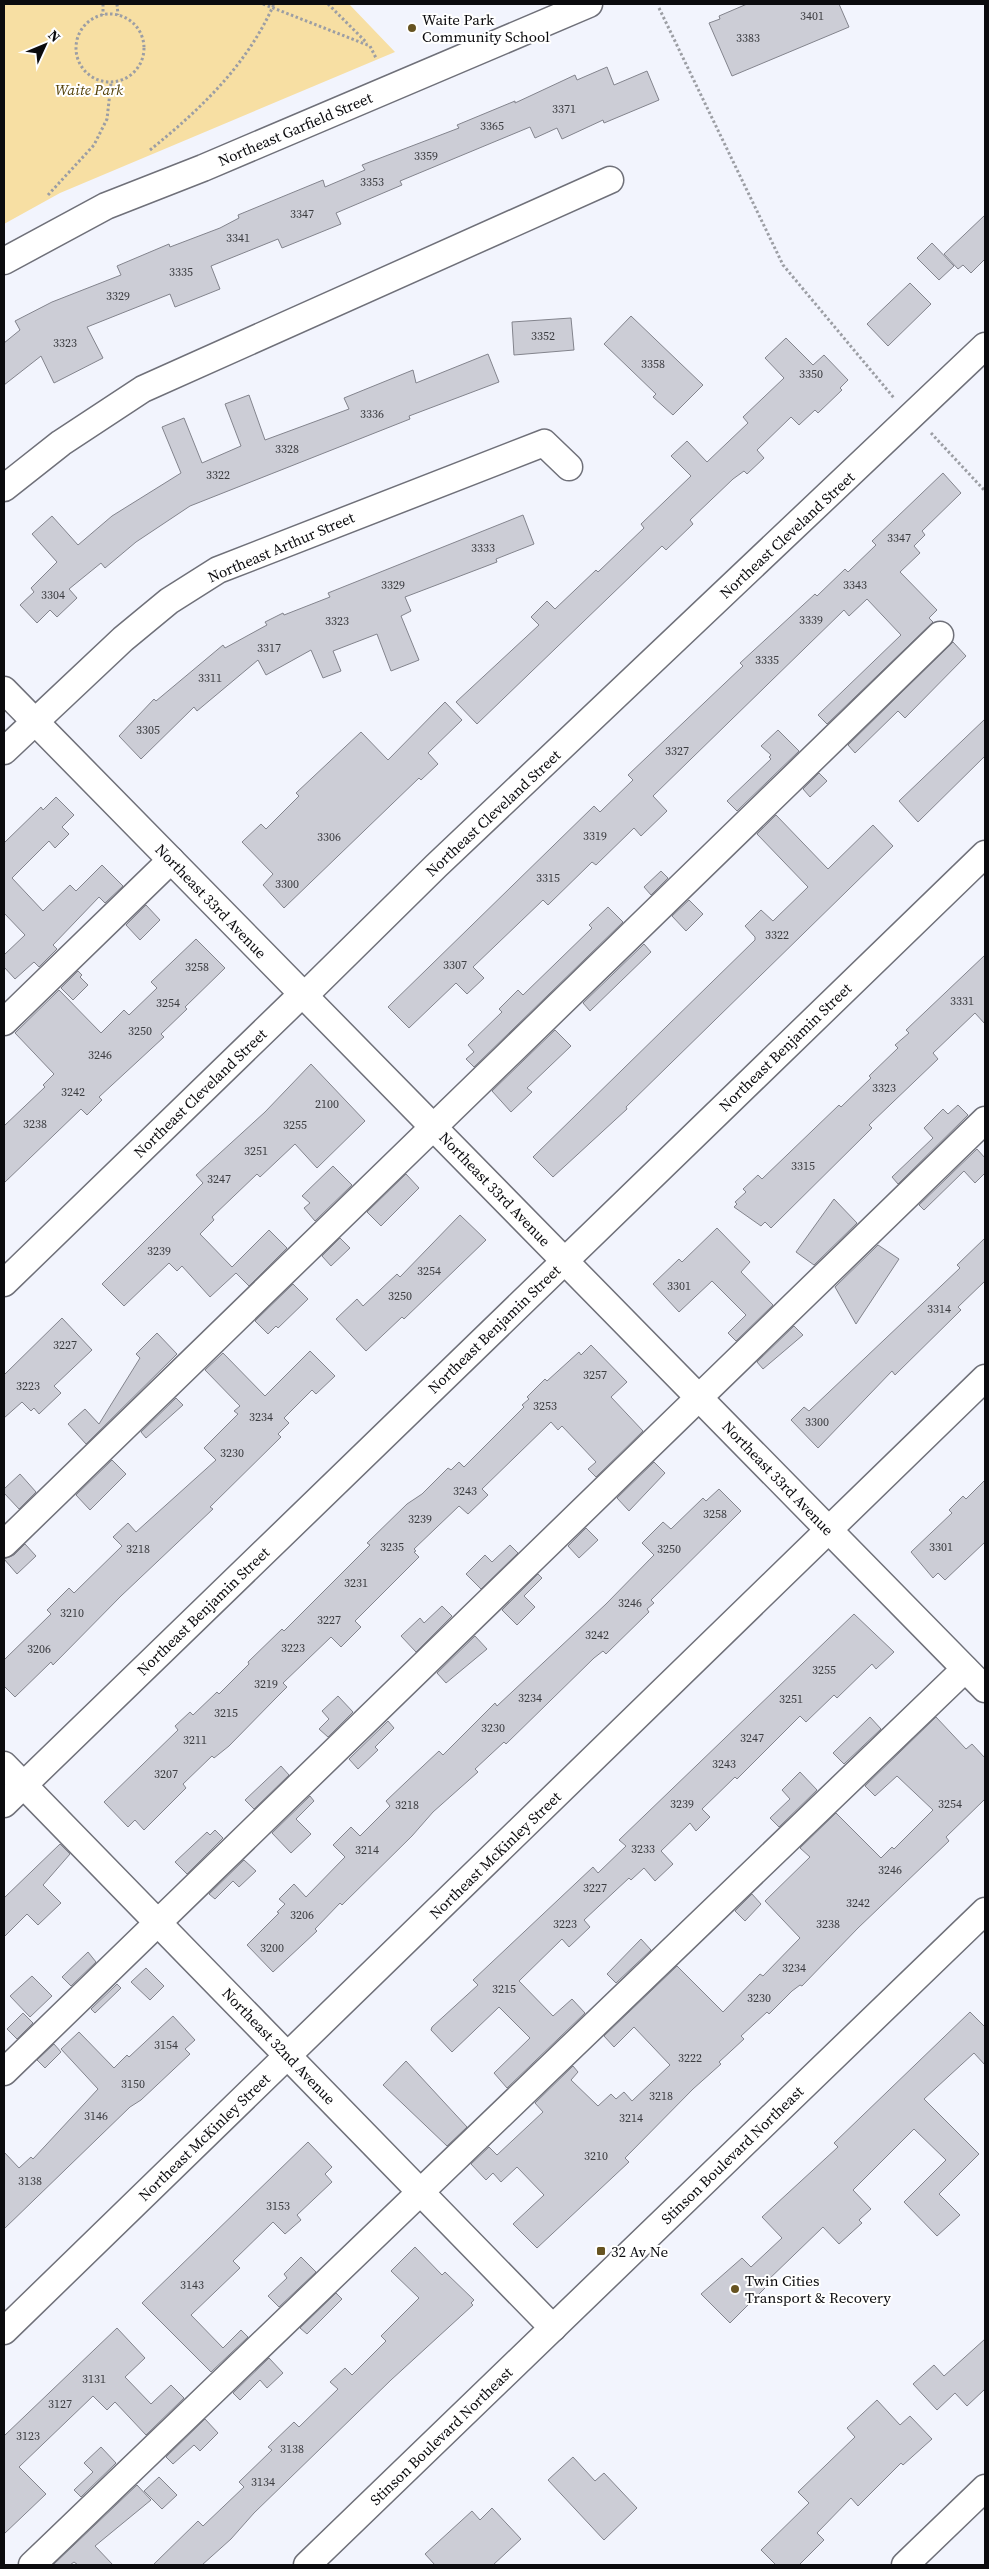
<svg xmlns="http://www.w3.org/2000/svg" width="989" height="2569" viewBox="0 0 989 2569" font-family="'Source Serif 4',serif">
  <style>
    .green { fill: #f7dfa3 }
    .building { fill: #cccdd6; stroke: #83848d }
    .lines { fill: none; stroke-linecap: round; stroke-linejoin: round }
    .minor-casing { stroke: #6f7079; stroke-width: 29 }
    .path { stroke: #9c9ea4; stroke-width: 3; stroke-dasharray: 2.5 2.5; stroke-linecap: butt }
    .minor { stroke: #fff; stroke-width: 26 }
    .poi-dot { fill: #665321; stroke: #fff; stroke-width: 2 }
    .labels { text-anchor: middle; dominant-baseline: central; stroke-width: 4; stroke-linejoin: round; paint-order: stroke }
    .number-label { font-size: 12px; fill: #3b3c40 }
    .poi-label { font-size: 15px; fill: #0b0b0e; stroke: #fff; text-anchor: start }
    .park-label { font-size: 15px; font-style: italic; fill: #554209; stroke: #fff }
    .street-label { font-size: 15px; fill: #0b0b0e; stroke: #fff }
  </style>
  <rect width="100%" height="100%" fill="#f2f4fd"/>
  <!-- green -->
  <polygon class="green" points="4,4 349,4 395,52 60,193 4,224"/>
  <!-- building -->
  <g class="building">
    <polygon points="747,4 839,4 849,27 732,76 709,23 720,19 719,16"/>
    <polygon points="607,67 614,85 647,71 659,100 604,123 603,120 562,139 557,128 535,138 530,127 400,181 402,185 336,213 341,224 282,248 278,239 211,266 220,289 175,307 170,294 87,327 103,358 54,383 41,356 4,385 4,343 20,330 15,321 52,302 121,275 117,266 169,244 170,247 220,228 239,218 238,215 323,180 325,187 365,170 362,165 459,128 457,125 515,101 515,103 575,75 577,80"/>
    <polygon points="985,215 985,259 971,273 963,265 958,269 944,254"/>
    <polygon points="932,243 954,266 939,280 917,258"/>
    <polygon points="910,283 931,304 888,346 867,324"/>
    <polygon points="631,316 703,385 673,415 653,397 656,394 604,344"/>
    <polygon points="571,318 574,350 514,355 512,322"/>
    <polygon points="786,338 813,365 824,355 848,380 840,388 842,390 818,413 815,410 799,425 791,417 757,450 764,458 747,474 744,471 733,479 690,520 693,524 666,550 662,546 477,724 456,702 539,625 531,617 547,601 555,609 596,570 598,572 644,528 641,524 691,476 671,456 687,441 707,462 748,423 743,417 784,378 765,358"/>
    <polygon points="488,354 499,382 409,416 410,419 190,506 136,542 105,568 101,563 69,589 77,598 57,617 50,610 37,623 20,605 34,592 31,588 57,562 32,534 52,516 78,545 112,516 181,473 162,427 184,418 202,463 241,446 225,404 249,395 265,440 349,409 344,398 413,370 416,383"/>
    <polygon points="943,473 961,493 922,531 925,535 914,546 920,553 900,572 937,610 929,618 933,622 827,724 818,715 901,635 867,599 849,616 844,610 653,796 667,811 641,836 634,828 596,865 592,862 548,905 543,900 473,967 484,978 467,994 456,983 409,1028 388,1007 594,806 600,812 633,780 628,775 743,666 740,663 815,594 817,596 845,569 848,572 876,545 872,541"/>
    <polygon points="523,515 534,544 496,559 497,562 405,597 411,611 401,616 419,660 391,671 377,634 333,651 341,671 323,678 311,650 266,675 258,660 197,711 194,707 141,759 119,736 154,699 156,701 223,645 225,648 267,625 265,622 283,613 284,615 330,597 328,593"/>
    <polygon points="953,642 966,656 905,718 898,711 855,753 848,745"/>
    <polygon points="445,702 462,720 428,753 438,764 421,780 419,778 284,908 263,885 273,874 242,842 261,824 266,829 299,796 296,793 361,732 388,760"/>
    <polygon points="985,719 985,756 918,822 899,801"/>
    <polygon points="778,730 799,751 737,811 727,801 771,759 769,757 771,755 761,746"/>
    <polygon points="819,773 827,781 810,797 803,789"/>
    <polygon points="56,797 74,815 62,827 69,834 55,848 49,841 12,878 43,911 70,885 76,891 102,865 123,886 105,903 99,897 53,945 57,949 39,967 34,962 15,979 4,967 4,955 25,935 4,913 4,843 41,807 43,810"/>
    <polygon points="776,815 828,869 873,825 893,846 626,1107 627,1109 553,1177 533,1157 755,940 755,937 745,926 761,910 773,921 808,887 757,834"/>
    <polygon points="661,871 668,878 651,895 644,887"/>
    <polygon points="689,900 703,914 686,931 672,916"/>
    <polygon points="146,905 160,920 140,940 126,925"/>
    <polygon points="608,907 623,922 474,1067 466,1059 474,1052 468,1045 502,1012 499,1009 518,990 523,995 592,928 589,925"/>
    <polygon points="196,939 225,968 185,1007 187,1009 161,1034 164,1037 99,1097 102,1100 87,1115 81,1109 4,1183 4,1126 45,1087 43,1085 54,1074 15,1033 59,990 101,1033 124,1010 129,1015 157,988 151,982"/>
    <polygon points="644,944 651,952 590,1011 583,1003"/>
    <polygon points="985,955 985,1024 975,1013 933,1053 938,1059 869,1125 872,1128 771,1228 765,1222 761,1226 734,1207 737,1204 735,1202 746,1192 743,1189 758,1175 762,1179 839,1105 841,1107 871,1078 869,1076 898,1048 895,1045 909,1033 906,1030"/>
    <polygon points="78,971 82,975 80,977 88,985 73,1000 61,988"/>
    <polygon points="555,1030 571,1046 527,1088 532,1092 511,1112 492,1091"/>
    <polygon points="311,1064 365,1121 317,1168 295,1144 260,1177 257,1174 212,1217 214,1220 200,1234 232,1267 269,1230 287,1248 249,1286 236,1273 210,1297 182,1266 177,1271 169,1263 124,1306 102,1284 203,1183 196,1175 265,1112"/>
    <polygon points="958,1105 968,1115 898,1184 892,1177 933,1138 924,1128 943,1109 948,1114"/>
    <polygon points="977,1149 985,1158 985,1173 975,1183 964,1171 924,1210 919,1205"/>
    <polygon points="333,1166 352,1185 315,1221 304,1208 310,1203 302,1196"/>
    <polygon points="406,1174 419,1188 381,1226 367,1212"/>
    <polygon points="834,1199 857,1223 814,1265 796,1252"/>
    <polygon points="460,1215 486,1240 404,1319 402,1317 366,1351 336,1319 357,1299 363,1306 397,1274 400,1277"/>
    <polygon points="717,1228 750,1262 741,1272 773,1305 736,1341 728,1333 746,1315 712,1281 679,1312 653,1284 679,1259 682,1262"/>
    <polygon points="340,1238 350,1248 331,1266 322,1256"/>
    <polygon points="985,1238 985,1281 958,1307 961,1310 895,1375 892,1371 818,1448 791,1420 804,1407 809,1411 960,1268 957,1265"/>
    <polygon points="878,1245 899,1259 856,1324 835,1287"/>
    <polygon points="293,1284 308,1299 278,1328 276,1326 268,1334 255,1321"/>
    <polygon points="62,1318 92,1350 54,1386 61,1393 39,1414 34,1408 31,1411 22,1402 4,1418 4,1375"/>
    <polygon points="794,1326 803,1335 763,1369 757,1362"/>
    <polygon points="157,1333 177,1354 86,1444 68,1424 85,1409 99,1424 140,1358 136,1354"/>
    <polygon points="591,1345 627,1382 611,1397 643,1431 596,1477 588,1469 596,1462 562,1426 558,1430 551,1422 482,1489 488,1495 468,1514 459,1506 414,1549 416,1551 414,1552 419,1557 355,1621 361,1627 341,1647 331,1637 283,1683 287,1687 275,1699 229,1746 214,1758 212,1756 183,1784 186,1788 144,1830 135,1820 128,1827 104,1802 178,1730 175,1726 190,1712 193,1715 217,1692 219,1694 249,1664 248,1662 282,1629 284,1631 370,1545 367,1543 407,1504 422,1494 448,1468 451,1470 459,1462 464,1467 524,1407 522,1405 529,1399 527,1397 545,1379 547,1381 579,1352 581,1355"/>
    <polygon points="310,1351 335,1376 316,1394 312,1390 284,1418 289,1423 278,1434 281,1437 210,1507 213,1509 121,1596 53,1665 51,1662 15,1697 4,1686 4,1660 51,1614 47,1610 69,1588 74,1593 122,1546 113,1537 128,1523 136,1532 216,1460 204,1448 238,1414 234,1411 240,1406 205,1370 223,1353 265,1396"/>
    <polygon points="176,1398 183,1405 146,1438 141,1432"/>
    <polygon points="112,1460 126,1474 90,1510 76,1495"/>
    <polygon points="654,1462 665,1473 629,1511 617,1498"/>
    <polygon points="20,1474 36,1492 19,1509 4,1493 4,1489"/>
    <polygon points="985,1480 985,1542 945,1580 938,1573 933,1578 911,1552 952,1513 949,1510 963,1496 966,1499"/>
    <polygon points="719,1489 741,1511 651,1600 654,1603 647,1609 649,1612 606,1654 603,1651 594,1658 506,1744 504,1742 475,1769 478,1772 433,1812 412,1836 342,1905 340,1903 315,1929 317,1931 273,1972 247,1945 279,1913 277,1912 285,1904 279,1899 294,1884 306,1897 345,1857 333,1845 351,1827 360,1836 390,1806 386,1801 406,1782 439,1751 443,1755 495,1703 497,1706 606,1604 654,1555 642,1543 663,1522 671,1529 703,1498 706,1501"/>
    <polygon points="586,1528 598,1540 579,1558 568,1546"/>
    <polygon points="25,1544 36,1556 17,1574 4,1559 14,1555"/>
    <polygon points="510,1545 518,1553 481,1589 466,1574 485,1555 492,1562"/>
    <polygon points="538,1574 542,1578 524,1596 535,1607 517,1625 502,1610"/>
    <polygon points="442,1606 452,1616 416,1652 401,1636 420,1618 424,1623"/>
    <polygon points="854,1614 894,1652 876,1669 872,1664 837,1698 834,1695 806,1722 800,1716 737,1779 735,1777 702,1809 710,1817 696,1831 690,1823 661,1851 673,1864 655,1881 644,1868 631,1880 629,1878 584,1920 590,1927 569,1947 562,1939 519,1981 553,2016 572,1999 585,2013 507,2088 494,2073 530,2038 499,2007 452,2052 431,2030 432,2027 478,1985 473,1980 593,1867 598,1873 626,1846 619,1840"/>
    <polygon points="475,1636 487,1649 446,1683 437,1673"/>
    <polygon points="338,1696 353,1712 328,1737 319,1729 329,1719 322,1711"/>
    <polygon points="870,1717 881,1729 844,1764 833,1753"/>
    <polygon points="936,1717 966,1749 972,1744 985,1758 985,1799 946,1837 949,1841 858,1928 802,1986 800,1985 792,1991 769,2014 767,2012 741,2036 744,2039 719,2062 721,2064 693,2089 625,2158 629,2162 537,2248 513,2224 544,2195 517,2167 501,2182 493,2173 486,2180 471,2164 489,2147 497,2155 543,2112 535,2103 573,2066 578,2072 571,2080 598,2106 611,2094 616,2099 624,2092 632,2101 670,2065 634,2027 614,2047 604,2036 677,1966 723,2012 760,1974 763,1976 800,1938 765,1901 810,1857 800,1848 836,1813 881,1858 892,1847 894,1849 933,1810 897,1776 875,1796 865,1786"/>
    <polygon points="388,1721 394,1728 375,1747 378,1750 358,1769 349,1759"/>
    <polygon points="281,1766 289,1775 254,1809 245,1800"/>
    <polygon points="800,1772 817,1790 779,1827 770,1818 790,1799 782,1790"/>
    <polygon points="310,1796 314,1801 296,1819 311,1834 291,1853 272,1833"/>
    <polygon points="215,1830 223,1838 187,1874 175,1862 207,1832 210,1835"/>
    <polygon points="60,1844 70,1854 43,1885 61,1903 38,1925 27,1914 4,1937 4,1898"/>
    <polygon points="244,1860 256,1871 239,1887 233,1881 215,1899 209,1894"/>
    <polygon points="752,1894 761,1904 745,1921 735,1911"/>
    <polygon points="641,1939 651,1950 616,1983 607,1974"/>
    <polygon points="88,1952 96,1962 71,1986 62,1977"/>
    <polygon points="146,1968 164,1986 150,2000 131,1982"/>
    <polygon points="32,1976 52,1996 30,2017 10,1996"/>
    <polygon points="117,1984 121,1988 95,2013 91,2009"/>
    <polygon points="970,2012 985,2027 985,2065 974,2053 924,2099 979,2154 939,2194 960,2215 937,2236 904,2202 946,2160 914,2129 853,2190 871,2209 859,2220 862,2223 839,2244 823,2227 766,2282 769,2284 730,2323 701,2294 742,2258 751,2267 782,2238 762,2217 838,2147 834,2143"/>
    <polygon points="23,2013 33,2023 17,2039 7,2029"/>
    <polygon points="173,2016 195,2040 185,2049 190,2054 141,2100 130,2107 4,2229 4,2152 19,2168 31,2157 33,2159 98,2089 61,2049 79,2032 114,2068 127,2055 129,2057"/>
    <polygon points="54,2044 61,2052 45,2068 37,2060"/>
    <polygon points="406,2061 467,2127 447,2146 383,2085"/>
    <polygon points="308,2142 332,2167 325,2174 332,2182 297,2215 301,2220 285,2234 273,2222 233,2261 240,2268 191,2315 223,2348 241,2330 248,2337 211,2372 142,2303"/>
    <polygon points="415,2247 442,2275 445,2272 474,2300 471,2303 473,2305 391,2380 254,2513 231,2539 202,2565 153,2565 198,2521 203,2526 244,2487 239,2482 272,2450 268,2447 294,2422 299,2427 338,2389 330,2382 345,2368 352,2375 386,2341 381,2336 419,2298 391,2271"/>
    <polygon points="301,2257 316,2272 279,2307 268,2296 287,2278 284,2274"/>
    <polygon points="336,2293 342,2299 307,2334 300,2328"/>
    <polygon points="117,2328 145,2358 125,2377 151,2404 171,2385 184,2398 146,2435 115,2402 107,2410 93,2396 19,2467 46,2494 4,2534 4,2436"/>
    <polygon points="985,2339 985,2389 967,2406 955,2393 937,2410 913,2384 934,2365 944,2376"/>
    <polygon points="269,2358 283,2373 267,2388 260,2380 240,2400 233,2393"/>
    <polygon points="877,2400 900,2425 910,2416 932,2439 903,2465 901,2463 858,2506 851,2498 817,2533 824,2540 799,2565 776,2565 761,2550 809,2503 798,2492 855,2437 847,2428"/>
    <polygon points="205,2419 218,2433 200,2451 194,2445 173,2464 166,2457"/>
    <polygon points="101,2447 116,2463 81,2497 74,2490 93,2472 84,2463"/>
    <polygon points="573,2457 595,2481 604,2473 637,2508 604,2540 548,2480"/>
    <polygon points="159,2477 177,2495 162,2509 144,2491"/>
    <polygon points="137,2485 151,2500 95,2546 113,2565 78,2565 74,2562 70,2565 53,2565"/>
    <polygon points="492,2508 521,2539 493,2565 435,2565 425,2554 472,2511 480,2520"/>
  </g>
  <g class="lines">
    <!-- minor casing -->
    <g class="minor-casing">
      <g id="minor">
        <polyline points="4,261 106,206 203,168 589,4"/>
        <polyline points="4,488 61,443 143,389 610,180"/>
        <polyline points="4,690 985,1689"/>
        <polyline points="4,751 123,639 169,601 218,570 544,443 569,467"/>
        <polyline points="4,1022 171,860"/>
        <polyline points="4,1283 297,999 304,996 436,866 985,346"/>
        <polyline points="4,1544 940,635"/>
        <polyline points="4,1765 553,2328"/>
        <polyline points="4,1804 985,854"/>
        <polyline points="4,2072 985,1120"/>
        <polyline points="4,2331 985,1378"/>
        <polyline points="32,2565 965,1669"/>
        <polyline points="307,2565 985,1911"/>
        <polyline points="905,2565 985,2488"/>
      </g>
    </g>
    <!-- path -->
    <g class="path">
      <polyline points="103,4 103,15"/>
      <polyline points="117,4 118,15"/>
      <polyline points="263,4 370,46 376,58"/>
      <polyline points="328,4 367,43"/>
      <polyline points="659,8 783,265 894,398"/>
      <circle cx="110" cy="48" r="34"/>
      <path d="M150 150C202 108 247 65 274 4"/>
      <polyline points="48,195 94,145 107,119 111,83"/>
      <polyline points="931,433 985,491"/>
    </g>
    <!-- minor -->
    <use href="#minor" class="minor"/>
  </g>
  <!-- markers -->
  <g class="poi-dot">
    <circle cx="412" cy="28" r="5"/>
    <rect x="596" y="2246" width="10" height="10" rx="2.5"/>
    <circle cx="735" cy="2289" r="5"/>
  </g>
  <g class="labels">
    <!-- number labels -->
    <g class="number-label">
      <text x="812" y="16">3401</text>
      <text x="748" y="38">3383</text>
      <text x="564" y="109">3371</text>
      <text x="492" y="126">3365</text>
      <text x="426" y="156">3359</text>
      <text x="372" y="182">3353</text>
      <text x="302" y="214">3347</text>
      <text x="238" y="238">3341</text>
      <text x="181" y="272">3335</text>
      <text x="118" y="296">3329</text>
      <text x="543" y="336">3352</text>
      <text x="65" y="343">3323</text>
      <text x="653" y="364">3358</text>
      <text x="811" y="374">3350</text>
      <text x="372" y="414">3336</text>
      <text x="287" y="449">3328</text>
      <text x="218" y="475">3322</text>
      <text x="899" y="538">3347</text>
      <text x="483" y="548">3333</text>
      <text x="393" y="585">3329</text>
      <text x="855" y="585">3343</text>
      <text x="53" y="595">3304</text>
      <text x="811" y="620">3339</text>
      <text x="337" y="621">3323</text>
      <text x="269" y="648">3317</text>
      <text x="767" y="660">3335</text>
      <text x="210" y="678">3311</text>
      <text x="148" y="730">3305</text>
      <text x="677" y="751">3327</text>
      <text x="595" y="836">3319</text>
      <text x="329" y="837">3306</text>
      <text x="548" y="878">3315</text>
      <text x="287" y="884">3300</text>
      <text x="777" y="935">3322</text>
      <text x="455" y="965">3307</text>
      <text x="197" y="967">3258</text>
      <text x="962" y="1001">3331</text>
      <text x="168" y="1003">3254</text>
      <text x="140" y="1031">3250</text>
      <text x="100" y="1055">3246</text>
      <text x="884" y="1088">3323</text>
      <text x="73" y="1092">3242</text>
      <text x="327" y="1104">2100</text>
      <text x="35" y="1124">3238</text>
      <text x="295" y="1125">3255</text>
      <text x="256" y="1151">3251</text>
      <text x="803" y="1166">3315</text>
      <text x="219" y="1179">3247</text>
      <text x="159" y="1251">3239</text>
      <text x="429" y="1271">3254</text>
      <text x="679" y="1286">3301</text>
      <text x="400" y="1296">3250</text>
      <text x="939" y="1309">3314</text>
      <text x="65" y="1345">3227</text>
      <text x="595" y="1375">3257</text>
      <text x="28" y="1386">3223</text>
      <text x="545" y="1406">3253</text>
      <text x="261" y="1417">3234</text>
      <text x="817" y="1422">3300</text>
      <text x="232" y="1453">3230</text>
      <text x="465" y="1491">3243</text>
      <text x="715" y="1514">3258</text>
      <text x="420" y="1519">3239</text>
      <text x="392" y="1547">3235</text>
      <text x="941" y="1547">3301</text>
      <text x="138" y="1549">3218</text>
      <text x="669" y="1549">3250</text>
      <text x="356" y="1583">3231</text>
      <text x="630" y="1603">3246</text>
      <text x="72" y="1613">3210</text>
      <text x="329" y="1620">3227</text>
      <text x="597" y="1635">3242</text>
      <text x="293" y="1648">3223</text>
      <text x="39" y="1649">3206</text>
      <text x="824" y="1670">3255</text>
      <text x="266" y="1684">3219</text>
      <text x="530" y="1698">3234</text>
      <text x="791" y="1699">3251</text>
      <text x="226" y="1713">3215</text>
      <text x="493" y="1728">3230</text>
      <text x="752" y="1738">3247</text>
      <text x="195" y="1740">3211</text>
      <text x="724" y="1764">3243</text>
      <text x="166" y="1774">3207</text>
      <text x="682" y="1804">3239</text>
      <text x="950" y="1804">3254</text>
      <text x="407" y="1805">3218</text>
      <text x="643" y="1849">3233</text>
      <text x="367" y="1850">3214</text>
      <text x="890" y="1870">3246</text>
      <text x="595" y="1888">3227</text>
      <text x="858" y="1903">3242</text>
      <text x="302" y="1915">3206</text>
      <text x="565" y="1924">3223</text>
      <text x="828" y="1924">3238</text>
      <text x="272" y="1948">3200</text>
      <text x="794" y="1968">3234</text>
      <text x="504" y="1989">3215</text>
      <text x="759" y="1998">3230</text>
      <text x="166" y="2045">3154</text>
      <text x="690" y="2058">3222</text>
      <text x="133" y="2084">3150</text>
      <text x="661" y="2096">3218</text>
      <text x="96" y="2116">3146</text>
      <text x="631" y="2118">3214</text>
      <text x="596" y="2156">3210</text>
      <text x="30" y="2181">3138</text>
      <text x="278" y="2206">3153</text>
      <text x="192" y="2285">3143</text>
      <text x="94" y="2379">3131</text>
      <text x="60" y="2404">3127</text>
      <text x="28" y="2436">3123</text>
      <text x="292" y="2449">3138</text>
      <text x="263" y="2482">3134</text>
    </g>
    <!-- poi labels -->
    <g class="poi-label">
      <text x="422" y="19">Waite Park<tspan x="422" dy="17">Community School</tspan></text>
      <text x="611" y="2251">32 Av Ne</text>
      <text x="745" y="2280">Twin Cities<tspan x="745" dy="17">Transport &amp; Recovery</tspan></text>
    </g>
    <!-- park labels -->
    <g class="park-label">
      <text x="89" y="89">Waite Park</text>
    </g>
    <!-- street labels -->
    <g class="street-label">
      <text transform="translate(295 129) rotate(-23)">Northeast Garfield Street</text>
      <text transform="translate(787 535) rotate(-43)">Northeast Cleveland Street</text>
      <text transform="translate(281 547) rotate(-23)">Northeast Arthur Street</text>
      <text transform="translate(493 813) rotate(-43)">Northeast Cleveland Street</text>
      <text transform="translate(211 901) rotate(46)">Northeast 33rd Avenue</text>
      <text transform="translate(785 1047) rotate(-44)">Northeast Benjamin Street</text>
      <text transform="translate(200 1093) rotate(-44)">Northeast Cleveland Street</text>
      <text transform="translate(495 1189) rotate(46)">Northeast 33rd Avenue</text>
      <text transform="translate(494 1329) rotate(-44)">Northeast Benjamin Street</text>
      <text transform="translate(778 1478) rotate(46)">Northeast 33rd Avenue</text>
      <text transform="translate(203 1611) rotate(-44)">Northeast Benjamin Street</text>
      <text transform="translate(495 1855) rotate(-44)">Northeast McKinley Street</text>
      <text transform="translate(279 2046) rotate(46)">Northeast 32nd Avenue</text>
      <text transform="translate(204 2137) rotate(-44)">Northeast McKinley Street</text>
      <text transform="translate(732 2155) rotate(-44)">Stinson Boulevard Northeast</text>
      <text transform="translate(441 2436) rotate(-44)">Stinson Boulevard Northeast</text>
    </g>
  </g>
  <!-- border -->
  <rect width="989" height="2569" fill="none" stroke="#0b0b0e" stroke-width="10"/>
  <!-- north arrow -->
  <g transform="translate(45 45) rotate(46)" stroke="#ffffff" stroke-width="4" paint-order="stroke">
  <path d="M0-4L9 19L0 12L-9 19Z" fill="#0b0b0e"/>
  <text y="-8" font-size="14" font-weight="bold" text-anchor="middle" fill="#0b0b0e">N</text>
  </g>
</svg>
